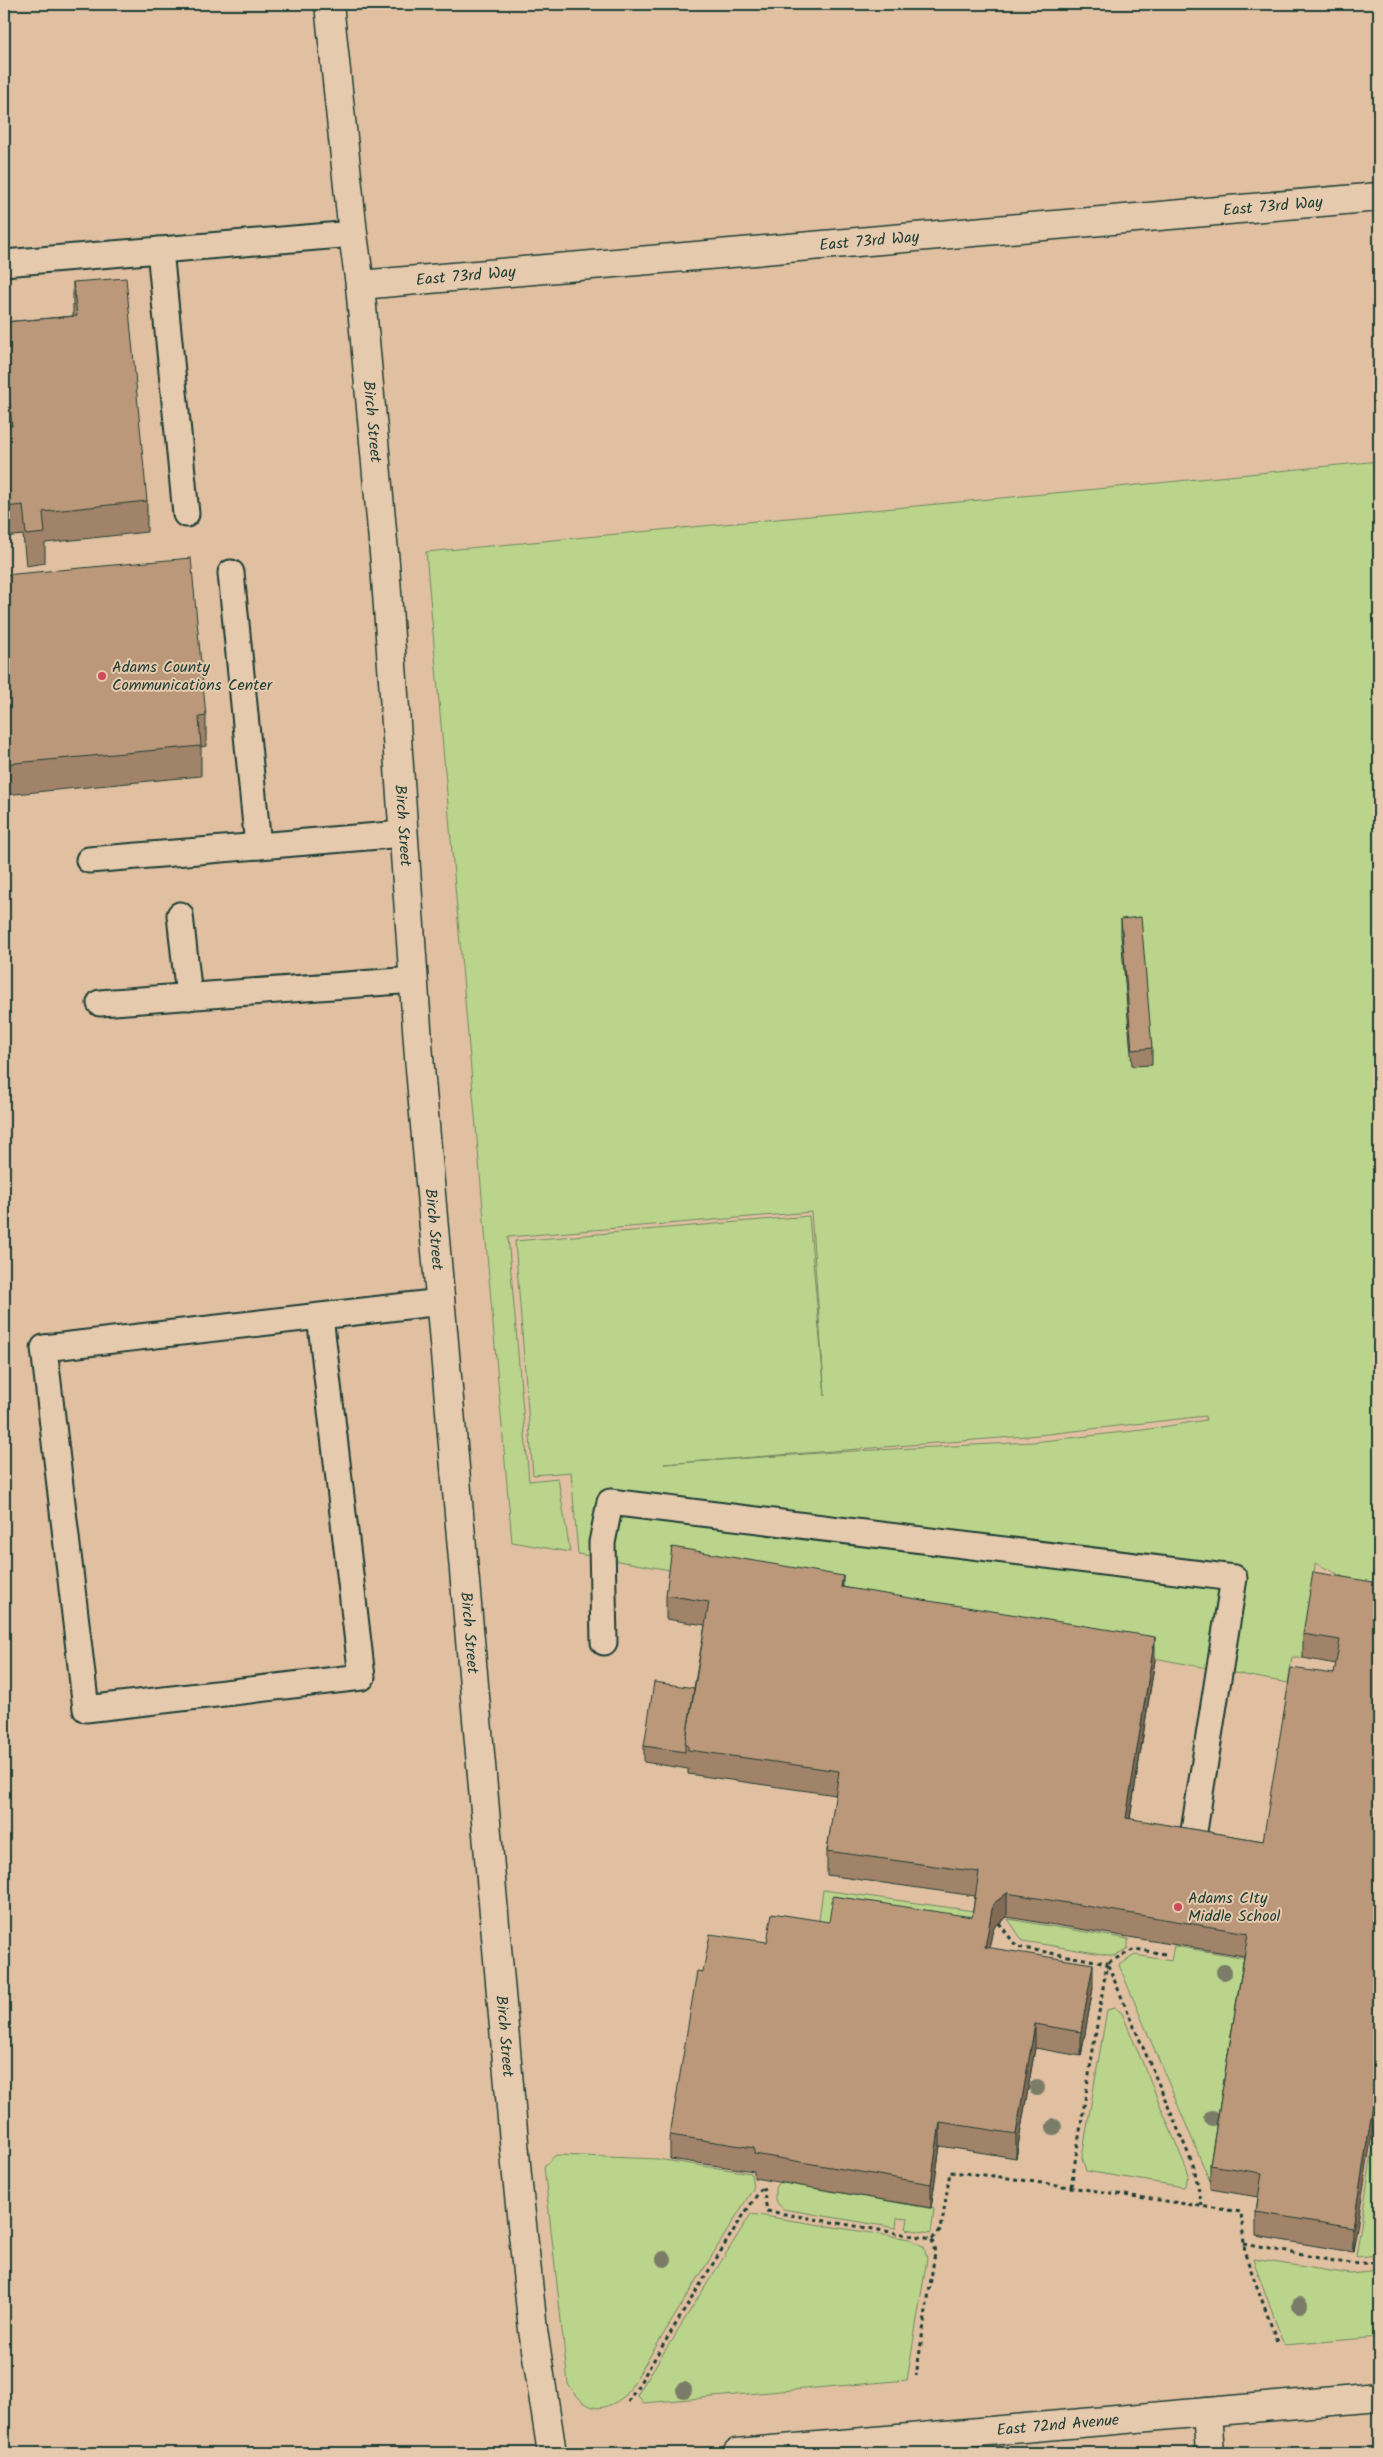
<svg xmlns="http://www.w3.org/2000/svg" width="1383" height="2457" viewBox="0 0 1383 2457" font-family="Kalam,sans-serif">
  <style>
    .green { fill: #bbd48b; stroke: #6d8860; fill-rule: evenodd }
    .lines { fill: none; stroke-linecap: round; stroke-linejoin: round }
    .service-casing { stroke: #1f3d34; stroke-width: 29 }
    .minor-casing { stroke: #1f3d34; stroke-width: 31 }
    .tertiary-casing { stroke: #1f3d34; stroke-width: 31 }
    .path { stroke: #1f3d34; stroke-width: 3; stroke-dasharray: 4 4; stroke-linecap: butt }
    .service { stroke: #e5caad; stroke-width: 25 }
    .minor { stroke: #e5caad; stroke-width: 28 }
    .tertiary { stroke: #e5caad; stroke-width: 28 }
    .tree { fill: #7a7c67 }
    .wall { fill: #a18369; stroke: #1f3d34 }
    .shaded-wall { fill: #836a55; stroke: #1f3d34 }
    .building { fill: #bb987a; stroke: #1f3d34 }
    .poi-dot { fill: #d1495b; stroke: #e5caad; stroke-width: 2 }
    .labels { text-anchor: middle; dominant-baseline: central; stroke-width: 4; stroke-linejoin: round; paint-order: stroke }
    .street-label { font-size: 16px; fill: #1f3d34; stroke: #e5caad }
    .poi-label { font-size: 16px; fill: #1f3d34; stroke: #e5caad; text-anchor: start }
  </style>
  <rect width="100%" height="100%" fill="#e0c0a1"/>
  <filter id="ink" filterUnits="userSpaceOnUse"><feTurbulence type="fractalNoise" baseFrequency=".02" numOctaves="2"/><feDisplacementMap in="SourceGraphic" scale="10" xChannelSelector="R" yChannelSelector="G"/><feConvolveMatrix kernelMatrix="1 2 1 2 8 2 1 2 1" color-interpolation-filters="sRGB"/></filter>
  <g filter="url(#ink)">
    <!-- green -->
    <g class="green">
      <path d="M1379 461V1587L1354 1582 1315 1563 1313 1596 1303 1658H1292L1288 1683 843 1600 578 1554 571 1472 533 1475 515 1241 809 1216 825 1396 811 1212 508 1237 529 1481 558 1478 570 1552 512 1542 426 552 1118 487ZM1205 1416 1206 1420 1143 1430 1033 1442 835 1452 664 1464 1039 1435Z"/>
      <polygon points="823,1890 974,1911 970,1940 816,1942"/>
      <polygon points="1008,1919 1128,1939 1128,1948 1114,1956 1023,1941"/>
      <polygon points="1174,1946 1247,1958 1211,2184 1119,1965 1135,1955 1171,1961"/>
      <polygon points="1115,2008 1122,2013 1189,2175 1184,2187 1086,2171 1082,2157 1107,2010"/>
      <polygon points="1379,2107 1379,2255 1356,2257"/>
      <path d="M556 2155 657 2159 751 2173 753 2189 626 2395C599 2416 586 2410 568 2384L544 2166Z"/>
      <polygon points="779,2182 934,2209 931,2233 906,2229 908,2219 897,2218 896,2228 783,2209 775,2200 775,2188"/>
      <polygon points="751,2214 910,2239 924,2247 927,2259 907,2380 644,2403 637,2395"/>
      <polygon points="1253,2259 1350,2274 1379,2271 1379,2337 1284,2345"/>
    </g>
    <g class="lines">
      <!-- service casing -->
      <g class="service-casing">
        <g id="service">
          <polyline points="160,250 186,514"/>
          <polyline points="4,263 353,234"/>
          <polyline points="231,573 258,846"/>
          <polyline points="89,860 403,834"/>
          <polyline points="180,915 189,997"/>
          <polyline points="100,1003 414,980"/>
          <polyline points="320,1316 362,1677 86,1709 44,1348 441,1302"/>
          <polyline points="604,1642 602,1543 610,1502 1234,1578 1194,1831"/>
        </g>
      </g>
      <!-- minor casing -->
      <g class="minor-casing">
        <g id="minor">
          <path id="s1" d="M329 4 353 234 360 285 385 564 419 1057 517 2176 533 2330 552 2453"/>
          <path id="s2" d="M360 285 1379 197"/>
          <polyline points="1207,2412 1210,2453"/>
        </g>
      </g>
      <!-- tertiary casing -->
      <g class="tertiary-casing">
        <g id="tertiary">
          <path id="s3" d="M737 2453 1379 2397"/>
        </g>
      </g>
      <!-- path -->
      <g class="path">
        <polyline points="999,1923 1017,1947 1107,1963 1071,2187"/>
        <polyline points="1165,1954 1135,1949 1107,1963 1194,2167 1202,2206"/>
        <polyline points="932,2239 941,2230 950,2172 994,2176 1241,2212 1245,2254 1278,2344"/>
        <polyline points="1244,2244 1351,2264 1379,2262"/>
        <polyline points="628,2402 735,2228 763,2186 767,2211 932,2239 935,2253 916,2376"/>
      </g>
      <!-- service -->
      <use href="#service" class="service"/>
      <!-- minor -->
      <use href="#minor" class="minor"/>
      <!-- tertiary -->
      <use href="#tertiary" class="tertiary"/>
    </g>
    <!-- trees -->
    <g class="tree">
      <circle cx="1224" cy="1972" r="8"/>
      <circle cx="1037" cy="2088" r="8"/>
      <circle cx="1212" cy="2118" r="8"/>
      <circle cx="1054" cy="2127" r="8"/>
      <circle cx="664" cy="2259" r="8"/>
      <circle cx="1300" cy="2305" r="8"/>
      <circle cx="684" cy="2390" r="8"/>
    </g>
    <!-- wall -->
    <g class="wall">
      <polygon points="73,282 147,501 147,532 45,543 45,563 26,566 23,535 4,537 4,427 9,427 4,371 4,322 73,316"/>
      <polygon points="4,575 206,716 206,746 201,747 201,776 4,795"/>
      <polygon points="1121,919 1152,1048 1152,1065 1132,1066 1121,935"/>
      <polygon points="1379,1583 1353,2252 1256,2236 1256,2212 1258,2197 1210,2189 1210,2165 1244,1956 1007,1917 993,1928 989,1948 1093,1988 1081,2056 1035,2048 1016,2158 940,2146 931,2208 754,2178 754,2171 670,2159 670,2135 703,1972 767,1942 829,1922 972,1917 975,1896 827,1875 827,1851 836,1795 688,1774 688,1769 644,1762 644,1746 694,1688 705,1625 666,1619 666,1595 843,1587 1155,1660 1130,1819 1263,1841 1334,1674 1336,1664 1303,1658 1303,1634"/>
    </g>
    <!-- shaded-wall -->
    <g class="shaded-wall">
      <polygon points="843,1576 843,1600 841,1587"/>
      <polygon points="1155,1637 1155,1660 1126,1842 1126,1818"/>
      <polygon points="1007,1893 1007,1917 993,1928 985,1971 985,1947 993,1904"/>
      <polygon points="1093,1964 1093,1988 1081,2056 1081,2032"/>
      <polygon points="1035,2024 1035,2048 1016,2158 1016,2134"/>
      <polygon points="1379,2069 1379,2092 1353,2252 1353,2228"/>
      <polygon points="940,2122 940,2146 931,2208 931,2184"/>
    </g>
    <!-- building -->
    <g class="building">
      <polygon points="126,278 147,501 43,512 45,533 26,535 23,505 4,507 4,427 12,426 4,341 4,322 77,316 73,282"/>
      <polygon points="191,558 206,716 199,717 201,746 4,764 4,575"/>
      <polygon points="1141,917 1152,1048 1132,1050 1121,919"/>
      <polygon points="672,1547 843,1576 841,1587 1155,1637 1126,1818 1263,1841 1291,1668 1334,1674 1340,1640 1303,1634 1313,1572 1379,1583 1379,2069 1353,2228 1256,2212 1262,2173 1210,2165 1248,1933 1007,1893 993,1904 985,1947 1093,1964 1081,2032 1035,2024 1016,2134 940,2122 931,2184 754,2154 754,2148 670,2135 697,1971 703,1972 710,1934 767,1942 772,1913 829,1922 833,1896 972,1917 979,1872 827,1851 839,1771 688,1750 688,1745 685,1745 709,1602 666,1595"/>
      <polygon points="654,1682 694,1688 685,1745 685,1752 644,1746"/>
    </g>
  </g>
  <!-- markers -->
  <g class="poi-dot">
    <circle cx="102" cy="676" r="5"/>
    <circle cx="1178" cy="1907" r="5"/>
  </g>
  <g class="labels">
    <!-- street labels -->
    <g class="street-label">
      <text stroke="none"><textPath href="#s2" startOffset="916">East 73rd Way</textPath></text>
      <text stroke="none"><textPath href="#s2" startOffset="511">East 73rd Way</textPath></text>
      <text stroke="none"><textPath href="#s2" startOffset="106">East 73rd Way</textPath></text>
      <text stroke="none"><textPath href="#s1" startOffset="420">Birch Street</textPath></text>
      <text stroke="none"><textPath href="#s1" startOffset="825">Birch Street</textPath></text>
      <text stroke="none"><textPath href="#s1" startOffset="1230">Birch Street</textPath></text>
      <text stroke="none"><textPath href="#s1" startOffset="1635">Birch Street</textPath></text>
      <text stroke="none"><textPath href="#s1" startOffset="2040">Birch Street</textPath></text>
      <text stroke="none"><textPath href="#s3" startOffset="322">East 72nd Avenue</textPath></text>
    </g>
    <!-- poi labels -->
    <g class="poi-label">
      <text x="112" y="667">Adams County<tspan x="112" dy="18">Communications Center</tspan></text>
      <text x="1188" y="1898">Adams CIty<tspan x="1188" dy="18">Middle School</tspan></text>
    </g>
  </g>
  <!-- margin -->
  <rect width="1383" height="2457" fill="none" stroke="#e5caad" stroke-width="20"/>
  <rect x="10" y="10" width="1363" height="2437" fill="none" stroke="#1f3d34" stroke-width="2" filter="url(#ink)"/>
</svg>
